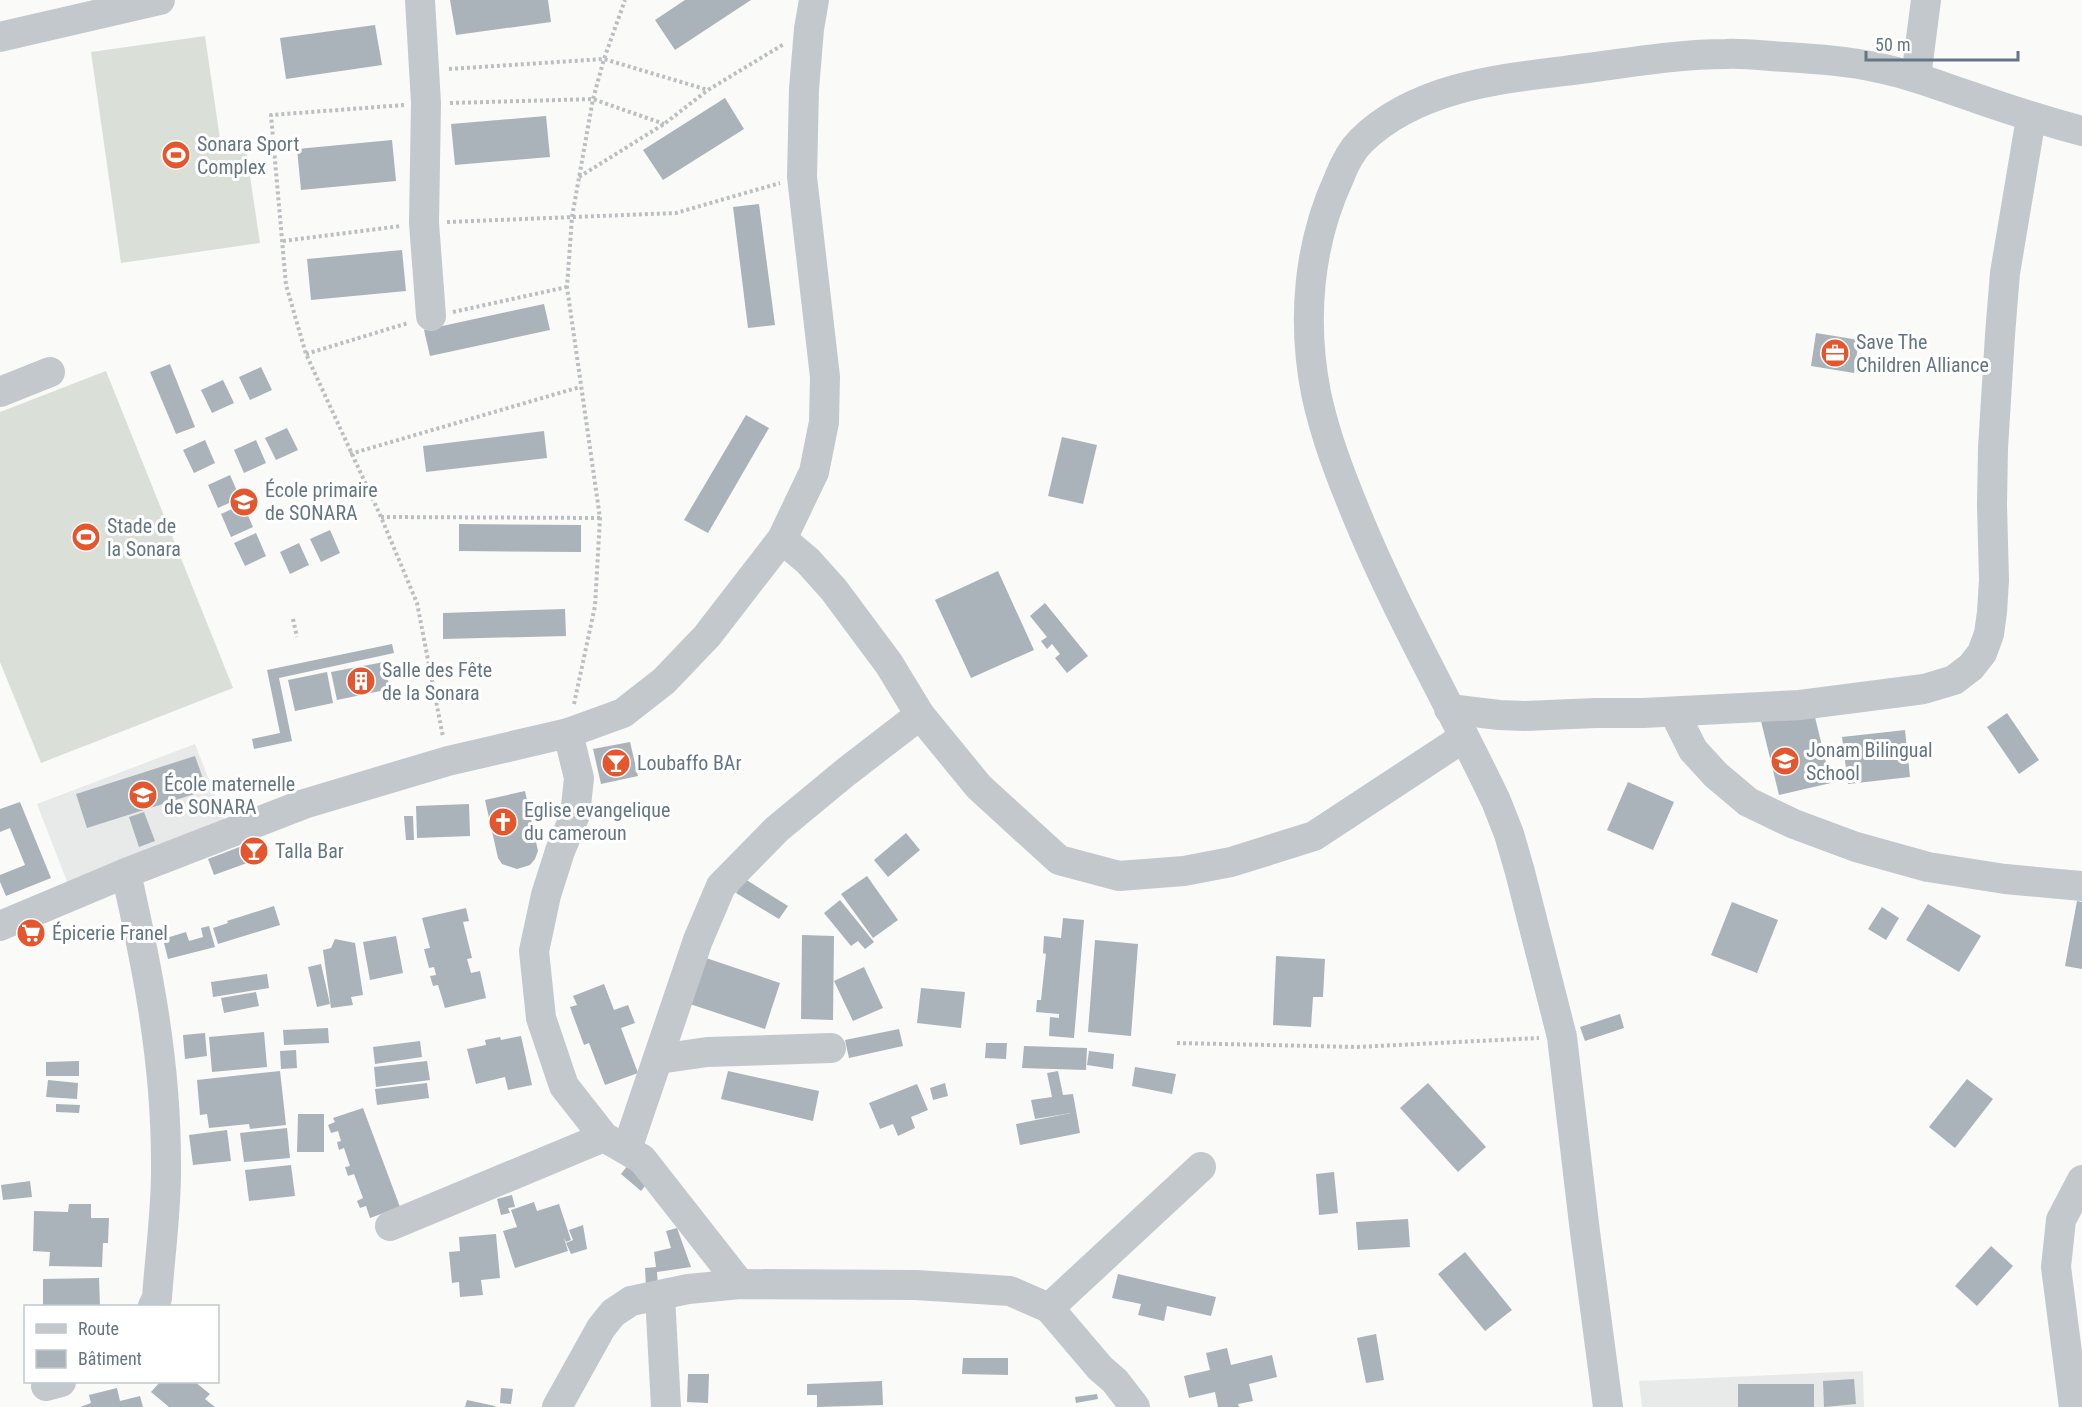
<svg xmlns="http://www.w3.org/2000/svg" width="2082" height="1407" viewBox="0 0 2082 1407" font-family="'Roboto Condensed',sans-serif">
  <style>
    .built { fill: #e8e9e9 }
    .grass { fill: #dadfd7 }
    .building { fill: #aab3b9 }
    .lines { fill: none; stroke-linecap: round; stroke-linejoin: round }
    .path { stroke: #bbbfc2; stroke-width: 4; stroke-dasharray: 3 3; stroke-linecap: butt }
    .minor { stroke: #c3c8cc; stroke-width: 30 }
    .labels { text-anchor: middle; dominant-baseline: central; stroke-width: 6; stroke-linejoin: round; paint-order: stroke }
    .poi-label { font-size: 20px; fill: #657683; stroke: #fff; text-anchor: start }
  </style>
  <rect width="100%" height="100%" fill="#fafaf8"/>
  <!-- built -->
  <g class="built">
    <polygon points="195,744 226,824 68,884 37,804"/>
    <polygon points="1863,1371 1864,1407 1642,1407 1639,1381"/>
  </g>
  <!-- grass -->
  <g class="grass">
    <polygon points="205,36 221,146 245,143 260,243 121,263 91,52"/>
    <polygon points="106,371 233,688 41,763 0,662 0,412"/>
  </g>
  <!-- building -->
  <g class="building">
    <polygon points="450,0 548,0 551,22 456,35"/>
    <polygon points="685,0 751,0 675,50 655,20"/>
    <polygon points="375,25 382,65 286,79 280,38"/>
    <polygon points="725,98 744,129 663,180 643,150"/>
    <polygon points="546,116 550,157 455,165 451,124"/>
    <polygon points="392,140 396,181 301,190 297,149"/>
    <polygon points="759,204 775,325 748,328 733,207"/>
    <polygon points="402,250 406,291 311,300 307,259"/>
    <polygon points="544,304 550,330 430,356 424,330"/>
    <polygon points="1816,333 1859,340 1854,373 1811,366"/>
    <polygon points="170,364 195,427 176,434 150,372"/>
    <polygon points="261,367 272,390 250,400 239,377"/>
    <polygon points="223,380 234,403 212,413 201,390"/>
    <polygon points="746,415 769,428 708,533 684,520"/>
    <polygon points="287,428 298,450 276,460 265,438"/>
    <polygon points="544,431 547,458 426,472 423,446"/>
    <polygon points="1062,437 1097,445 1083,504 1048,496"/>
    <polygon points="205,440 215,463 194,473 183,450"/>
    <polygon points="256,440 266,463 244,473 234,450"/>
    <polygon points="230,475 240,498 218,508 208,485"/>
    <polygon points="243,504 253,527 231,537 221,514"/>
    <polygon points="459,524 581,525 581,552 459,551"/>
    <polygon points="330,530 340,553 321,562 310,539"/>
    <polygon points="256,533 266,556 245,566 234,543"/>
    <polygon points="299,543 309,565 290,574 280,552"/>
    <polygon points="998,571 1034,650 971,678 935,600"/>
    <polygon points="1045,603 1088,656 1067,673 1055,658 1060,654 1052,644 1047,649 1041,641 1047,637 1030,616"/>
    <polygon points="565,609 566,636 443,639 443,613"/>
    <polygon points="392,644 394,653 279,678 292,741 254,749 252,739 280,733 267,670"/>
    <polygon points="384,662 390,689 337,700 331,672"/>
    <polygon points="327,672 333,703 295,711 288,680"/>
    <polygon points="1813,709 1831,783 1779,795 1761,721"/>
    <polygon points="2007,713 2039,760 2019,774 1987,727"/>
    <polygon points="1905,730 1910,777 1848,784 1842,737"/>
    <polygon points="630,742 638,776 601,784 593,749"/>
    <polygon points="195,756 207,790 87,828 76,794"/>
    <polygon points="1628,782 1674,802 1653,850 1607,830"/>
    <polygon points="525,791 538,851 535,859 530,865 517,869 502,864 498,858 485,800"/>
    <polygon points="20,802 51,878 6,896 0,882 0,875 25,865 10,828 0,832 0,809"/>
    <polygon points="469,804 470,836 417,838 416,806"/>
    <polygon points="144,812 155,841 139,847 129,817"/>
    <polygon points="404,816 413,816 414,840 406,840"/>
    <polygon points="906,833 920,850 888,877 874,860"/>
    <polygon points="258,840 264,857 249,862 243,846"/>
    <polygon points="242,846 247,863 214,875 208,859"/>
    <polygon points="867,876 898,920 873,938 841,894"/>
    <polygon points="745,879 788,906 779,919 736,893"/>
    <polygon points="840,900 874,942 865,949 858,941 851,946 824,913"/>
    <polygon points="2077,901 2082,902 2082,969 2065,966"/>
    <polygon points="1732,902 1778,920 1757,973 1711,955"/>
    <polygon points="1928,904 1981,936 1959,972 1906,940"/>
    <polygon points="274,906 280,925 218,944 213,928 228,923 227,921"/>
    <polygon points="1882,907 1899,918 1886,940 1868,929"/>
    <polygon points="466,908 469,921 463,922 472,958 467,959 471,973 480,971 486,998 445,1008 438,985 433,986 430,976 436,975 434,967 429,968 424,949 430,948 422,918"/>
    <polygon points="1063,918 1084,920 1074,1038 1049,1036 1050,1017 1059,1018 1059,1014 1036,1012 1037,1000 1041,1000 1046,954 1043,953 1044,936 1061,938"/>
    <polygon points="209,926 215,947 168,959 163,939 186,932 189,941 203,937 201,928"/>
    <polygon points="802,935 834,936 833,1020 801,1019"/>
    <polygon points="396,936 403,973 370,980 363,942"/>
    <polygon points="335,939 355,943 363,995 351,997 353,1005 331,1008 323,950 331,948"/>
    <polygon points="1095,940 1138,944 1131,1036 1088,1032"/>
    <polygon points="1276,956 1325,959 1323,997 1313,997 1311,1027 1273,1025"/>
    <polygon points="706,958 780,983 765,1029 690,1004"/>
    <polygon points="321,964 330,1004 317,1007 308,967"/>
    <polygon points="864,967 883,1008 853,1021 834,981"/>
    <polygon points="267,974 269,988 213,997 211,982"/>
    <polygon points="604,984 614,1010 628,1005 635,1023 621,1028 638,1073 605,1085 589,1043 584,1045 570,1007 577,1005 573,996"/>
    <polygon points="921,988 965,992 961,1028 917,1023"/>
    <polygon points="256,992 259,1006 224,1013 221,998"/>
    <polygon points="1620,1014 1624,1028 1585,1041 1580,1027"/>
    <polygon points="328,1028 329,1043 284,1045 283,1030"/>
    <polygon points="899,1029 903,1046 849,1058 845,1040"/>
    <polygon points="264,1032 267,1067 212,1072 209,1037"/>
    <polygon points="205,1033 207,1056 185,1059 183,1035"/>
    <polygon points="521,1036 532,1085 508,1090 505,1077 476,1084 467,1049 486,1045 485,1040 500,1037 501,1040"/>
    <polygon points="420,1041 422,1057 375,1064 373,1047"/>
    <polygon points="986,1043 1007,1043 1006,1059 985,1058"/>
    <polygon points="1024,1046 1087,1048 1086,1070 1022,1068"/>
    <polygon points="296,1050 297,1068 281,1069 280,1051"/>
    <polygon points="1089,1051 1114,1054 1113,1069 1087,1065"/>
    <polygon points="79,1061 79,1076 46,1076 46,1062"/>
    <polygon points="427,1061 430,1080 376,1087 374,1067"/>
    <polygon points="1135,1067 1176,1074 1172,1094 1132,1086"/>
    <polygon points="280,1071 286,1125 250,1129 249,1124 209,1128 207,1114 200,1115 197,1080"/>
    <polygon points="728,1071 819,1091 813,1121 721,1099"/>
    <polygon points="1058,1071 1063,1095 1073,1094 1080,1133 1020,1145 1016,1124 1071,1113 1035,1119 1031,1100 1052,1097 1047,1073"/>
    <polygon points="1967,1079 1993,1099 1955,1148 1929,1127"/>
    <polygon points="48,1080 78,1083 77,1099 46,1097"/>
    <polygon points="427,1083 429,1098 377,1105 375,1089"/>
    <polygon points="945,1083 948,1096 933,1100 930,1088"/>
    <polygon points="1428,1083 1486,1147 1458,1172 1400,1108"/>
    <polygon points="917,1084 928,1110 911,1117 915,1128 898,1136 893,1124 880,1129 869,1103"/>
    <polygon points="56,1104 80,1105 79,1113 56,1112"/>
    <polygon points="363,1108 400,1207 370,1218 366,1206 360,1208 357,1201 363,1198 354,1174 348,1176 345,1167 350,1166 344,1148 339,1150 337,1142 341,1141 338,1131 331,1133 328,1125 335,1122 333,1118"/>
    <polygon points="298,1114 324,1114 324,1152 297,1152"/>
    <polygon points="287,1128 290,1158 244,1162 240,1133"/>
    <polygon points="227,1130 231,1161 193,1165 189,1135"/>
    <polygon points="632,1160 649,1181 641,1191 621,1174"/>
    <polygon points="291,1165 295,1196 249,1201 245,1170"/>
    <polygon points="1334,1172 1338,1213 1319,1215 1316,1174"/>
    <polygon points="30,1181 32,1197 3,1200 1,1185"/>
    <polygon points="512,1195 515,1207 508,1208 510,1213 501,1215 497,1199"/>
    <polygon points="534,1202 537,1211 559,1204 571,1240 566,1242 564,1238 568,1251 515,1268 503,1231 517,1227 511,1210"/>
    <polygon points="69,1204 91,1204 91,1218 109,1218 108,1243 103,1243 102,1267 49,1266 50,1252 33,1251 34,1211 68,1212"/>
    <polygon points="1408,1219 1410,1247 1358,1250 1356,1222"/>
    <polygon points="583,1225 587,1249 571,1254 566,1243 573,1240 569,1230"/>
    <polygon points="677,1228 691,1267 657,1272 658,1286 646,1287 645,1268 656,1267 654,1252 671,1248 666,1231"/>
    <polygon points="496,1234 500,1278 481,1280 483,1295 460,1297 459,1282 452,1283 449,1252 460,1251 459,1237"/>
    <polygon points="1991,1246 2013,1266 1977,1306 1955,1286"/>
    <polygon points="1465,1252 1512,1310 1485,1331 1438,1274"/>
    <polygon points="1118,1274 1216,1297 1211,1316 1167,1306 1164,1321 1138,1315 1141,1304 1112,1298"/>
    <polygon points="99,1278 100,1306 43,1306 43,1279"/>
    <polygon points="1376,1334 1384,1380 1366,1383 1357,1338"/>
    <polygon points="1227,1348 1231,1365 1272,1355 1277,1377 1249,1384 1253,1401 1238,1404 1239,1407 1218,1407 1215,1392 1189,1398 1184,1376 1210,1370 1206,1353"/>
    <polygon points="963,1358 1008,1358 1008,1375 962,1374"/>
    <polygon points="688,1374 709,1374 708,1403 687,1402"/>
    <polygon points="1854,1379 1856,1404 1824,1407 1823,1381"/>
    <polygon points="882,1381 883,1405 817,1407 817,1395 807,1395 807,1384"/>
    <polygon points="160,1382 195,1382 210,1394 205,1399 215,1407 169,1407 151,1392"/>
    <rect x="1738" y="1384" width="76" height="23"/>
    <polygon points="117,1388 120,1401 140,1396 143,1407 80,1407 91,1403 89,1395"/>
    <polygon points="501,1388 513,1389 511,1404 500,1403"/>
    <polygon points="1097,1394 1098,1399 1076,1403 1075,1397"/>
    <polygon points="467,1400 495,1406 495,1407 465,1407"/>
  </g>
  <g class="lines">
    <!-- path -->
    <g class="path">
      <polyline points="449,69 604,59 708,90"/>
      <polyline points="450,103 593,99 664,124"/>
      <polyline points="404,105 271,115 286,285 306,354 381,517 417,603 443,737"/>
      <polyline points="579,177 664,124 708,90 784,44"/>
      <polyline points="447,222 676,213 780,183"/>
      <polyline points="283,241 401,226"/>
      <polyline points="453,312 567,287"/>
      <polyline points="306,354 408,323"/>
      <polyline points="350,454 580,387"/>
      <polyline points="381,517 600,518"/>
      <polyline points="293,619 297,637"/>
      <polyline points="574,704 595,606 600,518 567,287 572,217 593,99 604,59 625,0"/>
      <polyline points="1177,1043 1357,1047 1539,1038"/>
    </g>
    <!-- minor -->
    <g class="minor">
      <polyline points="420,0 426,103 424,223 431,316"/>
      <polyline points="0,37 160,0"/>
      <polyline points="1916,77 1926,0"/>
      <polyline points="0,392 50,372"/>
      <polyline points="782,539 808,561 834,590 889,664 920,715 979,787 1059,860 1119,876 1184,871 1231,862 1314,836 1463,738"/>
      <polyline points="1449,709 1499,715 1525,716 1596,713 1643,713 1800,705 1924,689 1954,680 1971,667 1982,653 1989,634 1992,612 1994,580 1992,505 1993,448 2000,335 2005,273 2031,118"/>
      <polyline points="1674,712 1693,750 1716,775 1748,802 1794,824 1856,847 1928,867 2005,879 2082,886"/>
      <polyline points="568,733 579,778 575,815 560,851 546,895 534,951 541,1018 564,1086 604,1137 642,1159 740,1284"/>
      <path d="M126 873C148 970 166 1062 166 1162 167 1207 160 1253 157 1298L153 1306"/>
      <polyline points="0,926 126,873 304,804 448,761 568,733 623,713 664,681 707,636 782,539 814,472 824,422 825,377 802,177 804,89 809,29 814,0"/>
      <polyline points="659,1059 707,1052 831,1048"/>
      <polyline points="627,1149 698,940 721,886 777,829 846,772 920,715"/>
      <polyline points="390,1226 604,1137"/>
      <polyline points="660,1296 666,1407"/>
      <polyline points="1049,1308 1201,1167"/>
      <polyline points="46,1386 61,1382"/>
      <polyline points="557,1407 601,1328 613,1313 631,1301 688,1289 740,1284 916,1285 1010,1291 1049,1308 1100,1368 1115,1381 1135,1407"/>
      <path d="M1608 1407 1585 1232 1562 1037 1520 872 1509 834 1496 801C1451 706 1398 615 1358 518 1341 477 1325 436 1316 393 1302 321 1308 245 1339 178 1344 165 1351 151 1361 141 1420 83 1511 78 1588 68 1633 62 1680 54 1726 54 1746 53 1765 56 1785 57 1816 59 1848 61 1879 68 1910 74 1940 86 1970 96 2007 109 2044 121 2082 131"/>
      <polyline points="2074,1407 2056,1267 2061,1220 2082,1180"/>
    </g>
  </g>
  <!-- icons -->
  <defs>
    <g id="stadium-disc" transform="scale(1.5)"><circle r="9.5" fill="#e4572e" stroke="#fff"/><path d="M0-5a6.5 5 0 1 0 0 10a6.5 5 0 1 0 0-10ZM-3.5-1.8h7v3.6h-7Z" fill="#fff"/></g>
    <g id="office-disc" transform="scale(1.5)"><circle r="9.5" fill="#e4572e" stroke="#fff"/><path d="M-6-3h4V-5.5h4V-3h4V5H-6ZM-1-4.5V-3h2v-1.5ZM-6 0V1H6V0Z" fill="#fff"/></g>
    <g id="school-disc" transform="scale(1.5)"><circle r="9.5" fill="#e4572e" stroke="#fff"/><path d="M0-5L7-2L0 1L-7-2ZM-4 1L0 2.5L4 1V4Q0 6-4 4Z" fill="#fff"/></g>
    <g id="building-disc" transform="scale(1.5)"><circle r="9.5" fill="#e4572e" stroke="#fff"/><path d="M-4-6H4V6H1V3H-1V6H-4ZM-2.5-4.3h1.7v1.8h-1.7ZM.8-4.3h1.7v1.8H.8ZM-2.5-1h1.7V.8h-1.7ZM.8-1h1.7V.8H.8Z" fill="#fff"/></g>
    <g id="bar-disc" transform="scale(1.5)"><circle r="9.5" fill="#e4572e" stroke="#fff"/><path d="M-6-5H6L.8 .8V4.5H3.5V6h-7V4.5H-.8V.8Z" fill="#fff"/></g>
    <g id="church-disc" transform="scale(1.5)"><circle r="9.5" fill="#e4572e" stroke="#fff"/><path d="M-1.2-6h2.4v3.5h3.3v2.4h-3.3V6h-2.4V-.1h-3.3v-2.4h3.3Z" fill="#fff"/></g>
    <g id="supermarket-disc" transform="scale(1.5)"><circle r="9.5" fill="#e4572e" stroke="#fff"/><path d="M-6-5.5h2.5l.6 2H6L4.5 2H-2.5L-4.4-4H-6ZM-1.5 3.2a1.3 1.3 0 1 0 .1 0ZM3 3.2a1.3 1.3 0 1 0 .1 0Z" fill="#fff"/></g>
  </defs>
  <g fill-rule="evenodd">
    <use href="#stadium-disc" x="176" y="155"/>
    <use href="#office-disc" x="1835" y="353"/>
    <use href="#school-disc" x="244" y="502"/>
    <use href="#stadium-disc" x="86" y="537"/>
    <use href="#building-disc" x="361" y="681"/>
    <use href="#school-disc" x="1785" y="761"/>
    <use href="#bar-disc" x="616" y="763"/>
    <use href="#school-disc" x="143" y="795"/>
    <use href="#church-disc" x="503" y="822"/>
    <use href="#bar-disc" x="254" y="851"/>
    <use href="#supermarket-disc" x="31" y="933"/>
  </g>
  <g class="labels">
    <!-- poi labels -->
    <g class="poi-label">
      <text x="197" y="144">Sonara Sport<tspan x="197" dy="23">Complex</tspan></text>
      <text x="1856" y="342">Save The<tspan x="1856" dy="23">Children Alliance</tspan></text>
      <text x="265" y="490">École primaire<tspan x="265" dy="23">de SONARA</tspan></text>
      <text x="107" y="526">Stade de<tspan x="107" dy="23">la Sonara</tspan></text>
      <text x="382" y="670">Salle des Fête<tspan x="382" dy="23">de la Sonara</tspan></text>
      <text x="1806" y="750">Jonam Bilingual<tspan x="1806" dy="23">School</tspan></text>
      <text x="637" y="763">Loubaffo BAr</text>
      <text x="164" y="784">École maternelle<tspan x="164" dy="23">de SONARA</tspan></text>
      <text x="524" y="810">Eglise evangelique<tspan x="524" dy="23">du cameroun</tspan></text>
      <text x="275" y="851">Talla Bar</text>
      <text x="52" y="933">Épicerie Franel</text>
    </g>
  </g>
  <!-- legend -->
  <rect x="24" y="1305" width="195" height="78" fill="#ffffff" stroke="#c1c8cd" stroke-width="1.5"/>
  <rect x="36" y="1324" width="30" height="9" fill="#c3c8cc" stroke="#c1c8cd" stroke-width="1.5"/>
  <text x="78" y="1335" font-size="18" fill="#657683">Route</text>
  <rect x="36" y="1350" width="30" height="18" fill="#aab3b9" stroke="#c1c8cd" stroke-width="1.5"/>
  <text x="78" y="1365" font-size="18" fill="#657683">Bâtiment</text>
  <!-- scale -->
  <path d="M1866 51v9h152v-9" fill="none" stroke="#657683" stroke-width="3"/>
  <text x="1875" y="51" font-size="18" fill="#657683" stroke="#ffffff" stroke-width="4.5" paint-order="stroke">50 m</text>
</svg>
